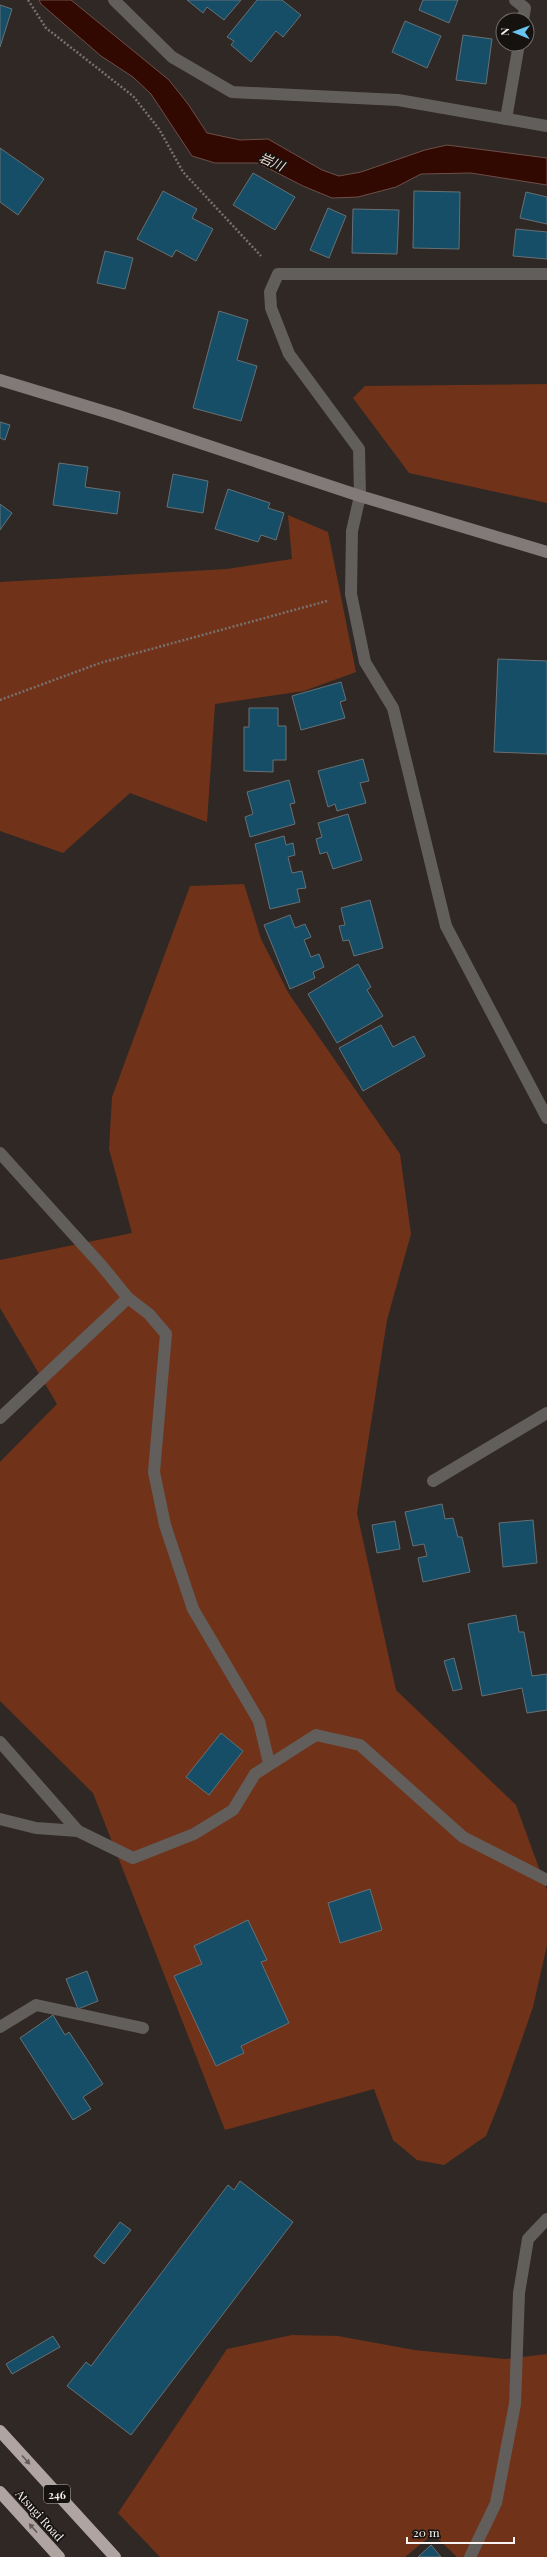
<svg xmlns="http://www.w3.org/2000/svg" width="547" height="2557" viewBox="0 0 547 2557" font-family="'Playfair Display','Noto Sans JP',serif">
  <style>
    .green { fill: #703319 }
    .water { fill: #310900; stroke: #6d4f48 }
    .building { fill: #154e66; stroke: #677075 }
    .lines { fill: none; stroke-linecap: round; stroke-linejoin: round }
    .path { stroke: #78716e; stroke-width: 2.5; stroke-dasharray: 2 2; stroke-linecap: butt }
    .lane { stroke: #625e5c; stroke-width: 12 }
    .street { stroke: #625e5c; stroke-width: 12 }
    .secondary { stroke: #817a78; stroke-width: 12 }
    .highway { stroke: #afa4a0; stroke-width: 12 }
    .oneway { fill: #625b58 }
    .labels { text-anchor: middle; dominant-baseline: central; stroke-width: 3.5; stroke-linejoin: round; paint-order: stroke }
    .shield { fill: #151210; stroke: #b4afad; stroke-width: 1 }
    .shield-label { font-size: 11px; font-weight: bold; fill: #f8f2f0 }
    .street-label { font-size: 12px; fill: #f8f2f0; stroke: #151210 }
    .water-label { font-size: 13px; font-style: italic; fill: #f3dbd2; stroke: #151210 }
  </style>
  <rect width="100%" height="100%" fill="#302825"/>
  <!-- green -->
  <g class="green">
    <polygon points="547,384 547,503 409,473 353,398 365,386"/>
    <polygon points="288,515 328,532 356,672 304,691 215,704 207,822 130,793 63,853 0,831 0,582 227,569 292,559"/>
    <polygon points="244,884 261,939 289,994 400,1154 411,1234 387,1320 357,1513 396,1690 516,1805 547,1890 547,1945 533,2007 502,2096 486,2136 444,2165 417,2160 393,2140 374,2089 225,2130 93,1793 0,1701 0,1462 57,1404 0,1308 0,1260 132,1233 109,1149 112,1097 190,886"/>
    <polygon points="292,2335 338,2336 414,2350 505,2359 547,2354 547,2557 457,2557 433,2534 405,2557 160,2557 118,2513 227,2349"/>
  </g>
  <!-- water -->
  <polygon class="water" points="39,0 71,0 169,80 188,104 207,133 240,140 268,139 322,170 339,176 361,172 425,150 447,145 547,158 547,185 471,173 421,174 396,187 358,197 332,198 303,186 258,163 215,163 192,156 151,94 133,77 101,56 41,4"/>
  <!-- building -->
  <g class="building">
    <polygon points="187,0 241,0 224,20 207,7 203,13"/>
    <polygon points="257,0 282,0 301,15 283,37 276,31 251,62 231,45 234,41 227,37"/>
    <polygon points="423,0 458,0 449,23 419,10"/>
    <polygon points="0,5 12,9 0,47"/>
    <polygon points="405,21 441,36 427,68 392,52"/>
    <polygon points="463,35 492,39 486,84 456,80"/>
    <polygon points="0,148 44,179 18,215 0,202"/>
    <polygon points="253,173 295,197 275,230 233,205"/>
    <polygon points="163,191 197,209 192,218 213,229 196,261 176,250 172,257 137,239"/>
    <polygon points="414,191 460,192 459,249 413,248"/>
    <polygon points="526,192 547,197 547,224 520,218"/>
    <polygon points="328,208 346,216 329,258 310,250"/>
    <polygon points="353,209 399,210 397,254 352,253"/>
    <polygon points="516,229 547,232 547,259 513,256"/>
    <polygon points="105,251 133,258 125,289 97,283"/>
    <polygon points="219,311 248,320 237,360 257,366 241,421 193,408"/>
    <polygon points="0,422 10,425 5,440 0,438"/>
    <polygon points="59,463 88,467 85,487 120,492 117,514 53,505"/>
    <polygon points="173,474 208,481 203,513 167,507"/>
    <polygon points="228,489 270,503 268,508 284,513 276,540 261,535 258,542 215,529"/>
    <polygon points="0,504 12,513 0,530"/>
    <polygon points="498,659 547,661 547,754 494,752"/>
    <polygon points="341,682 346,700 340,702 345,718 301,730 292,696"/>
    <polygon points="249,708 278,708 278,726 286,726 286,760 273,760 273,772 244,771 244,727 249,727"/>
    <polygon points="363,759 369,781 360,783 366,803 337,811 335,804 328,807 318,771"/>
    <polygon points="289,780 295,803 290,804 295,824 250,837 245,817 253,814 247,792"/>
    <polygon points="348,814 362,860 333,869 327,852 320,854 316,839 322,837 318,823"/>
    <polygon points="284,836 286,845 293,843 295,855 288,857 292,873 302,871 306,888 297,889 300,902 270,909 255,844"/>
    <polygon points="370,900 383,948 354,956 349,940 343,941 339,926 345,925 341,908"/>
    <polygon points="290,915 295,928 305,924 311,937 304,940 311,957 319,954 324,967 313,972 315,978 290,989 264,925"/>
    <polygon points="358,964 371,987 367,990 383,1016 337,1043 308,994"/>
    <polygon points="381,1025 393,1047 414,1036 425,1056 363,1091 339,1048"/>
    <polygon points="442,1504 445,1519 453,1518 458,1537 462,1537 470,1572 423,1582 418,1558 427,1556 424,1544 413,1546 405,1512"/>
    <polygon points="533,1520 537,1563 503,1567 499,1523"/>
    <polygon points="395,1521 400,1549 377,1553 372,1525"/>
    <polygon points="516,1615 519,1632 524,1632 532,1676 547,1674 547,1710 527,1713 522,1688 482,1696 468,1624"/>
    <polygon points="454,1658 462,1689 453,1691 444,1661"/>
    <polygon points="221,1733 243,1751 209,1795 186,1777"/>
    <polygon points="370,1889 382,1930 340,1943 328,1903"/>
    <polygon points="248,1920 267,1960 261,1962 289,2023 241,2046 244,2053 216,2066 174,1976 202,1964 194,1946"/>
    <polygon points="87,1971 98,2001 78,2009 66,1979"/>
    <polygon points="53,2015 65,2035 69,2032 103,2084 83,2097 91,2109 73,2120 20,2038"/>
    <polygon points="240,2181 293,2222 131,2435 67,2386 86,2362 91,2366 228,2185 234,2190"/>
    <polygon points="120,2222 131,2230 104,2264 94,2256"/>
    <polygon points="53,2336 60,2347 12,2374 6,2364"/>
    <polygon points="431,2545 441,2557 418,2557"/>
  </g>
  <g class="lines">
    <!-- path -->
    <g class="path">
      <polyline points="28,0 46,28 133,96 159,129 183,172 261,256"/>
      <polyline points="0,700 100,663 327,601"/>
    </g>
    <!-- lane -->
    <g class="lane">
      <polyline points="0,1819 36,1828 78,1831 133,1858 194,1834 233,1810 255,1774"/>
      <polyline points="0,2027 36,2005 143,2028"/>
    </g>
    <!-- street -->
    <g class="street">
      <polyline points="114,0 172,57 232,92 398,100 547,126"/>
      <polyline points="515,0 525,8 523,20"/>
      <polyline points="506,119 519,44"/>
      <polyline points="547,274 278,274 270,292 271,308 289,354 359,449 360,496 352,531 351,594 365,662 393,708 446,926 547,1118"/>
      <polyline points="0,1153 102,1266 128,1298 149,1314 166,1334 154,1472 165,1525 193,1609 259,1721 269,1763"/>
      <polyline points="0,1418 128,1298"/>
      <polyline points="433,1481 547,1413"/>
      <polyline points="0,1742 78,1831"/>
      <polyline points="255,1774 316,1735 360,1745 463,1837 547,1880"/>
      <polyline points="470,2557 496,2503 515,2404 519,2293 528,2239 547,2219"/>
    </g>
    <!-- secondary -->
    <polyline class="secondary" points="0,380 116,415 360,496 547,552"/>
    <!-- highway -->
    <g class="highway">
      <polyline points="0,2431 115,2557"/>
      <polyline points="0,2492 59,2557"/>
    </g>
  </g>
  <!-- one-way arrows -->
  <defs><path id="oneway-solid" d="M-6-.8H1V-3.2L6.5 0L1 3.2V.8H-6Z"/></defs>
  <g class="oneway">
    <use href="#oneway-solid" transform="translate(26 2460) rotate(48)"/>
    <use href="#oneway-solid" transform="translate(33 2528) rotate(-132)"/>
  </g>
  <g class="labels">
    <!-- shield labels -->
    <rect class="shield" x="44" y="2485" width="26" height="18" rx="3"/>
    <g class="shield-label">
      <text x="57" y="2494">246</text>
    </g>
    <!-- street labels -->
    <g class="street-label">
      <text transform="translate(40 2515) rotate(48)">Atsugi Road</text>
    </g>
    <!-- water labels -->
    <g class="water-label">
      <text transform="translate(272 161) rotate(24)">岩川</text>
    </g>
  </g>
  <!-- north arrow -->
  <g transform="translate(515 32) rotate(271)"><circle r="19" fill="#151210" stroke="#706c6a"/>
  <path d="M0-3L7 15L0 10L-7 15Z" fill="#68c4f0"/>
  <text y="-6" font-size="11" font-weight="bold" text-anchor="middle" fill="#f8f2f0">N</text>
  </g>
  <!-- scale -->
  <path d="M407 2537v6h107v-6" fill="none" stroke="#f8f2f0" stroke-width="2"/>
  <text x="413" y="2537" font-size="12" fill="#f8f2f0" stroke="#151210" stroke-width="3" paint-order="stroke">20 m</text>
</svg>
